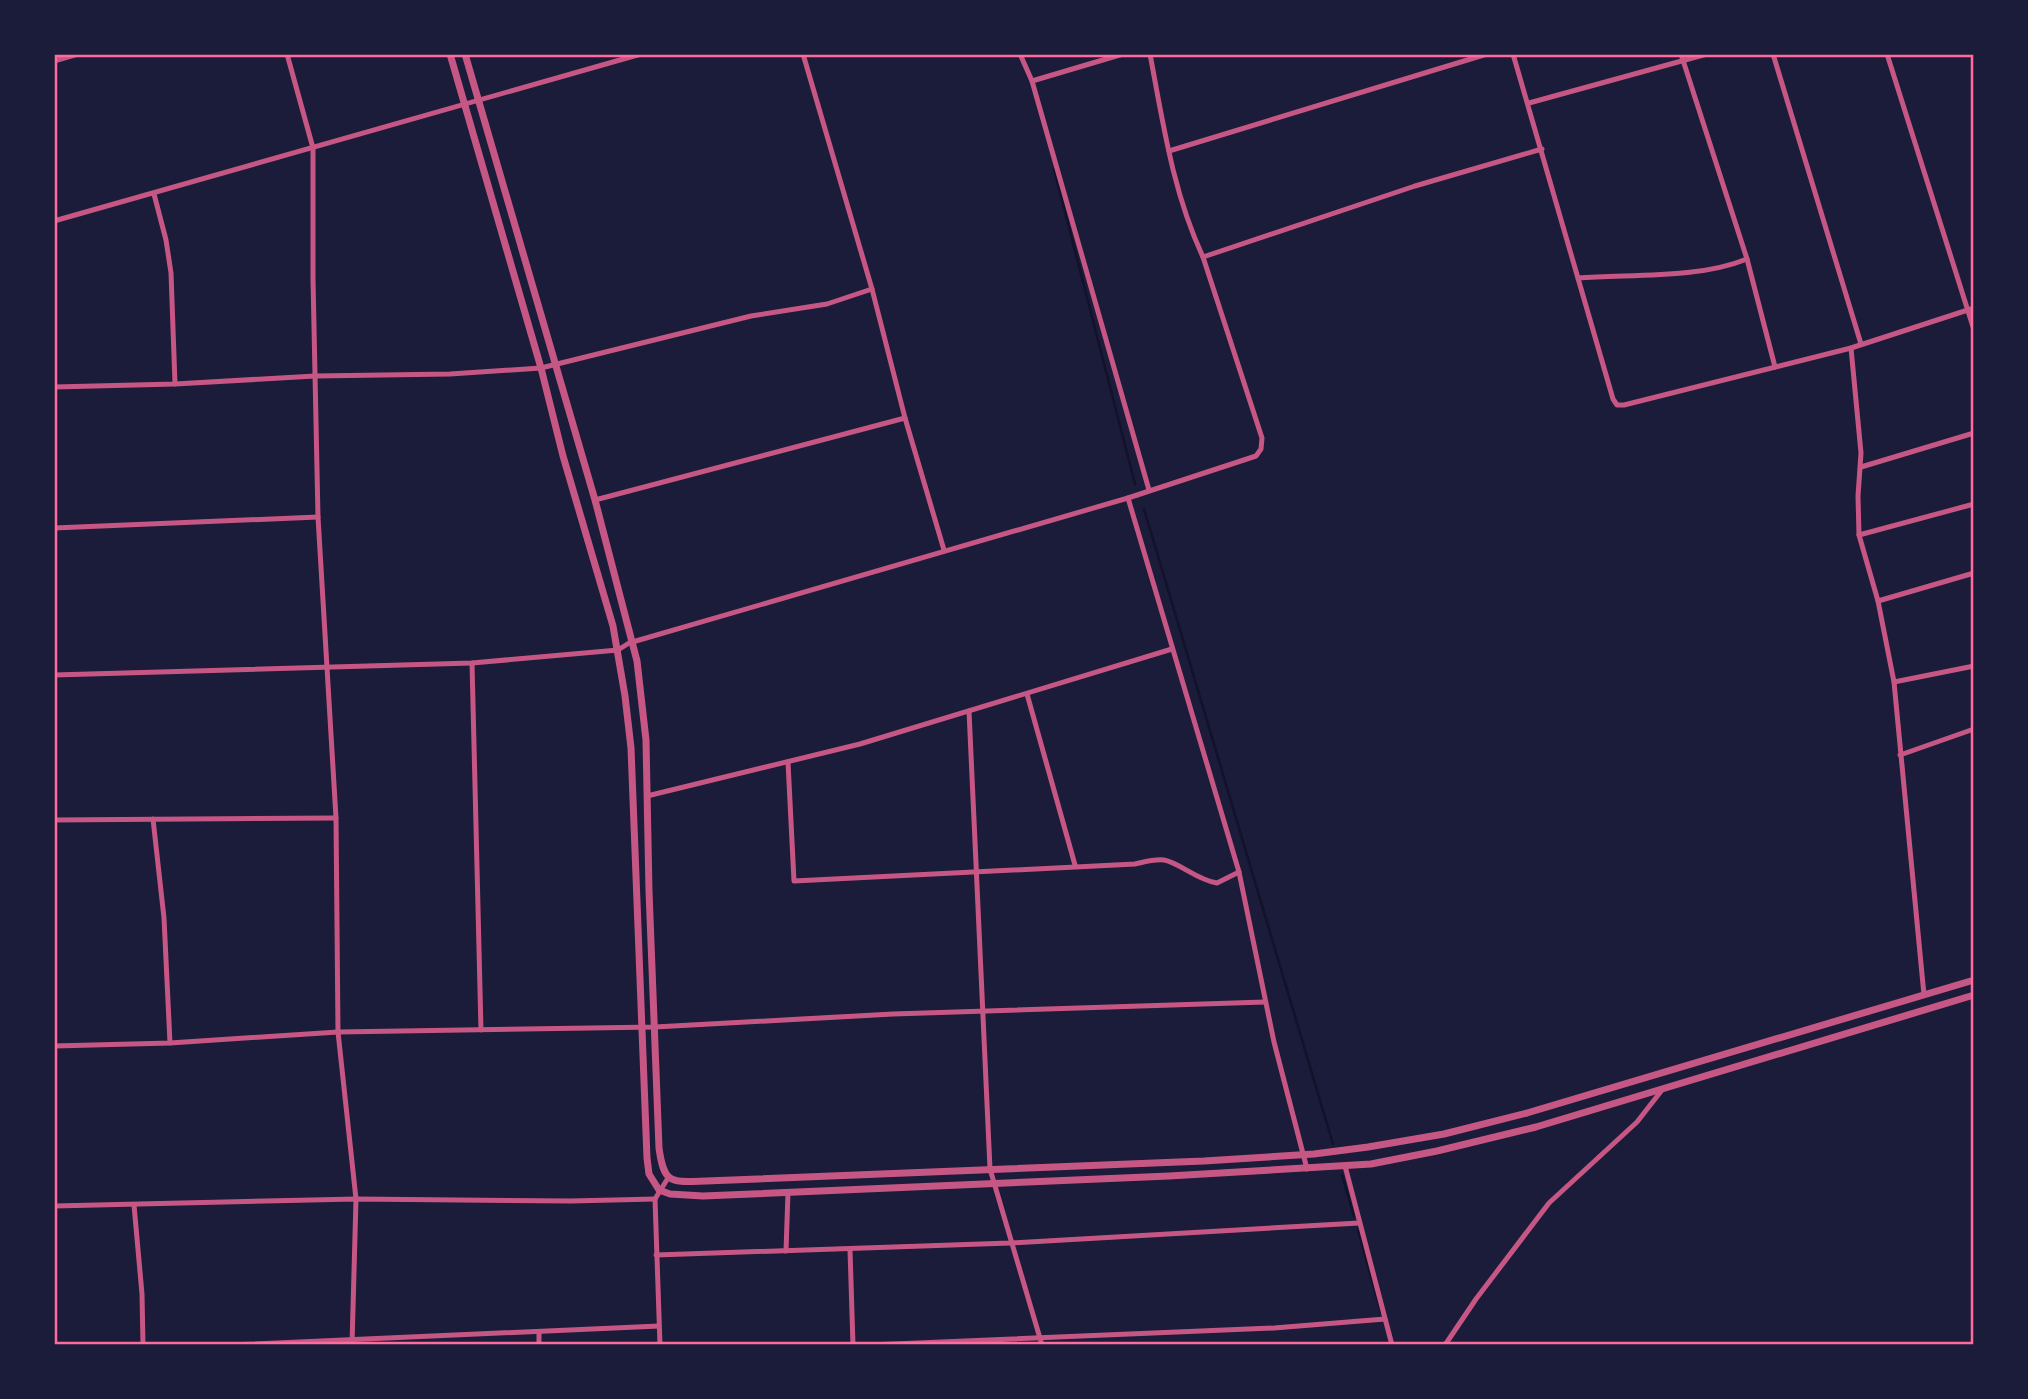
<svg xmlns="http://www.w3.org/2000/svg" width="2028" height="1399" viewBox="0 0 2028 1399" font-family="Arial,sans-serif">
  <style>
    .lines { fill: none; stroke-linecap: round; stroke-linejoin: round }
    .stream { stroke: #12122b; stroke-width: 2.5 }
    .minor { stroke: #c65784; stroke-width: 5 }
    .tertiary { stroke: #c65784; stroke-width: 7 }
    .neatline { fill: none; stroke: #ff6b9d; stroke-width: 2.5 }
  </style>
  <rect width="100%" height="100%" fill="#1b1b3a"/>
  <g class="lines">
    <!-- stream -->
    <g class="stream">
      <polyline points="1054,169 1135,484"/>
      <polyline points="1144,509 1333,1144"/>
      <polyline points="1342,1175 1354,1216"/>
      <polyline points="1358,1230 1381,1312"/>
    </g>
    <!-- minor -->
    <g class="minor">
      <polyline points="287,54 313,148 313,279 318,517 336,818 338,1032 356,1199 352,1345"/>
      <polyline points="803,54 872,289 905,418 944,550"/>
      <polyline points="1020,54 1032,81 1149,490"/>
      <polyline points="1513,54 1613,399 1617,405 1624,405 1851,348 1974,308"/>
      <polyline points="1681,54 1747,259 1775,367"/>
      <polyline points="1773,54 1861,344"/>
      <polyline points="1887,54 1974,330"/>
      <polyline points="54,61 78,54"/>
      <polyline points="1032,81 1123,54"/>
      <polyline points="1529,103 1707,54"/>
      <polyline points="1169,151 1487,54"/>
      <polyline points="154,194 166,240 171,273 175,384"/>
      <polyline points="54,221 641,54"/>
      <polyline points="1203,257 1415,186 1542,149"/>
      <path d="M1578 278C1631 274 1698 279 1747 259"/>
      <polyline points="1851,348 1861,453 1858,496 1859,535 1878,601 1894,682 1924,995"/>
      <polyline points="54,387 175,384 315,376 450,374 541,368 751,316 827,304 872,289"/>
      <polyline points="1861,467 1974,433"/>
      <polyline points="1128,498 1239,872 1274,1042 1307,1169"/>
      <polyline points="595,500 905,418"/>
      <polyline points="54,528 318,517"/>
      <polyline points="1859,535 1974,504"/>
      <polyline points="1878,601 1974,573"/>
      <polyline points="472,663 481,1030"/>
      <path d="M54 675 472 663 618 650 629 643 1128 498 1256 456 1261 449 1262 438 1203 257C1173 193 1163 123 1150 54"/>
      <polyline points="1894,682 1974,666"/>
      <polyline points="1027,694 1075,865"/>
      <polyline points="969,711 990,1169 1042,1345"/>
      <polyline points="1900,755 1974,729"/>
      <path d="M788 762 794 881 1135 864C1144 862 1154 859 1164 860 1180 863 1197 880 1217 883L1239 872"/>
      <polyline points="647,796 860,744 1172,649"/>
      <polyline points="153,819 164,918 170,1043"/>
      <polyline points="54,820 336,818"/>
      <polyline points="54,1046 170,1043 338,1032 655,1027 893,1014 1265,1002"/>
      <polyline points="1345,1166 1392,1345"/>
      <polyline points="134,1205 142,1294 143,1345"/>
      <polyline points="54,1206 356,1199 571,1201 655,1199"/>
      <polyline points="850,1250 853,1345"/>
      <polyline points="786,1251 788,1192"/>
      <polyline points="656,1255 1010,1243 1359,1223"/>
      <polyline points="539,1332 539,1345"/>
      <polyline points="231,1345 659,1326"/>
      <polyline points="660,1345 655,1199 668,1178"/>
      <polyline points="870,1345 1274,1328 1385,1319"/>
      <polyline points="1445,1345 1476,1299 1549,1203 1637,1122 1662,1090"/>
    </g>
    <!-- tertiary -->
    <g class="tertiary">
      <polyline points="450,54 541,368 563,456 613,626 625,696 631,748 647,1158 649,1174 659,1190 670,1194 703,1196 1169,1176 1371,1164 1437,1151 1536,1127 1974,995"/>
      <path d="M465 54 595 500 637 661 646 740 649 891 659 1148C664 1185 671 1182 706 1181L1204 1161 1314 1154 1368 1147 1444 1134 1527 1113 1974 980"/>
    </g>
  </g>
  <!-- border -->
  <rect width="2028" height="1399" fill="none" stroke="#1b1b3a" stroke-width="112"/>
  <rect x="56" y="56" width="1916" height="1287" class="neatline"/>
</svg>
